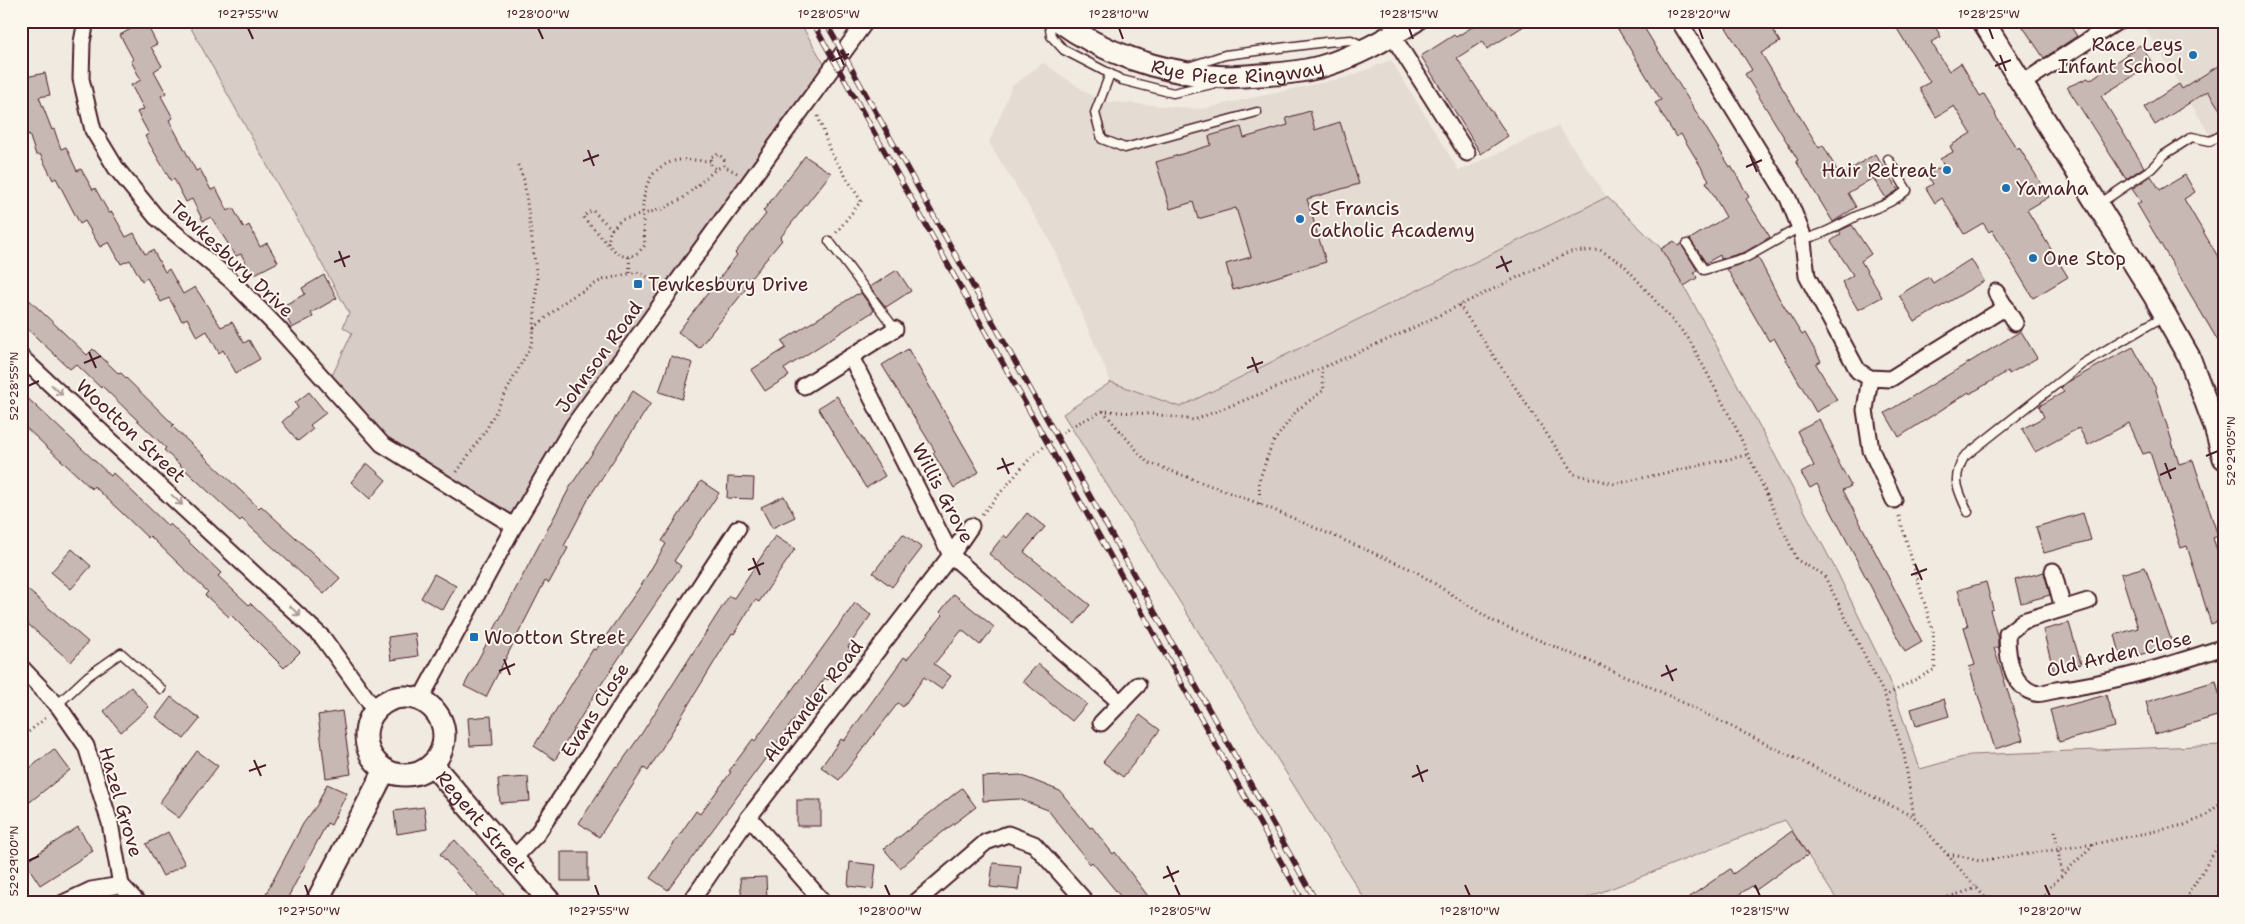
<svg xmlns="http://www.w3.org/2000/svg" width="2245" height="924" viewBox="0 0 2245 924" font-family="'Shantell Sans',sans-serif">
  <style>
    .built { fill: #e4dbd2 }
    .green { fill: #d8ccc6; stroke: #917678 }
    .building { fill: #c8b8b3; stroke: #4a1f2b }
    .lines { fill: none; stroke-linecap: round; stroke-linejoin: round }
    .lane-casing { stroke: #4a1f2b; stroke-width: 11 }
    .street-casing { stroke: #4a1f2b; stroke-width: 19 }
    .secondary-casing { stroke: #4a1f2b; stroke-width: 25 }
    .path { stroke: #4a1f2b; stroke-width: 3; stroke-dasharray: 1 4; stroke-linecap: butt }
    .lane { stroke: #fbf7ec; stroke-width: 8 }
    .street { stroke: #fbf7ec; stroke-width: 15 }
    .secondary { stroke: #fbf7ec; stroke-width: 21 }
    .rail-casing { stroke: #4a1f2b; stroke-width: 5.5 }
    .rail { stroke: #fbf7ec; stroke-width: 4; stroke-dasharray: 11; stroke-linecap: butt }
    .oneway { stroke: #ab9695 }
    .ticks { fill: none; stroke: #4a1f2b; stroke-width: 2 }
    .poi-dot { fill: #1f6fb2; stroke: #fbf7ec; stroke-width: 2 }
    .labels { text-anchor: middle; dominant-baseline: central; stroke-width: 4; stroke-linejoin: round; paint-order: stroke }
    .poi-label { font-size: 19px; fill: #4a1f2b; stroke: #fbf7ec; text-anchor: start }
    .street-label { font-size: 19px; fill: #4a1f2b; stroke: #fbf7ec }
    .neatline { fill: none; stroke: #4a1f2b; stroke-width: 2 }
    .ticks-label { font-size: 12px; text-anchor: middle; fill: #4a1f2b }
  </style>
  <rect width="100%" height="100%" fill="#f0eae0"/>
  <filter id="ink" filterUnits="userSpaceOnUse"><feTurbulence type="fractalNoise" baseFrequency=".02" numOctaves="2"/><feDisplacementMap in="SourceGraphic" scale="10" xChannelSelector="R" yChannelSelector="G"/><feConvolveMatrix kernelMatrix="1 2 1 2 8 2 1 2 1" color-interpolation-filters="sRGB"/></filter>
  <g filter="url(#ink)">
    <!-- built -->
    <g class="built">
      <polygon points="2152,21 2224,21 2224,141 2216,145 2144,26"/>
      <polygon points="1391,60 1459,171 1558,126 1607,197 1180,407 1111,382 1050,240 989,143 1012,86 1043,63 1099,101 1202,109 1348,77"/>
    </g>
    <!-- green -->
    <g class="green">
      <polygon points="187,21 799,21 827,69 512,520 386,439 331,378 352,333 343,327 349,313"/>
      <polygon points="1607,197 1666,253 1727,365 1837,572 1889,678 1920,769 1970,755 2224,745 2224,903 1839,903 1785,820 1574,903 1367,903 1063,414 1111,382 1180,407"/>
    </g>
    <!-- building -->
    <g class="building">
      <polygon points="145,21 157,44 151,47 162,66 154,71 166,93 161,96 173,118 169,120 196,171 200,169 211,190 216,188 228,211 233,208 244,228 249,225 260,247 267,243 278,262 253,275 241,254 236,256 211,217 203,221 192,199 186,202 174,179 171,181 145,136 149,134 137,112 144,109 131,85 141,80 131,61 133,59 120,35"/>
      <polygon points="1482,21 1532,21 1487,49 1483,41 1457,58 1508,136 1481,154 1421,56 1454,35 1456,37"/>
      <polygon points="1613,21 1640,21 1730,167 1731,166 1749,197 1746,199 1770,237 1745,252 1721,259 1720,255 1706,263 1690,239 1726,217 1706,182 1709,180 1681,134 1676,137 1655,103 1661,100"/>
      <polygon points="1722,21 1767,21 1780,42 1761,53 1819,148 1823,145 1840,176 1875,154 1898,190 1886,198 1873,178 1848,193 1856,207 1833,222 1796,161 1798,160 1745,74 1752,70"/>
      <polygon points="1907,21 1932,21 1941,37 1931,42 1949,71 1961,63 1980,96 1984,94 1996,114 1995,115 2017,149 2019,147 2049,197 2027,210 2068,277 2033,298 1992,230 1989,232 1983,223 1964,234 1942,198 1935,203 1926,188 1933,184 1927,174 1944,166 1940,159 1953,152 1950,146 1971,133 1954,106 1936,117 1919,88 1930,82 1896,27"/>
      <polygon points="2019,21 2067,21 2077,36 2044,58"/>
      <polygon points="2140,45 2153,64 2101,96 2144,167 2126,179 2067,87 2088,78 2090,80"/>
      <polygon points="2224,62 2224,116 2208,91 2155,125 2144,107 2179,84 2182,89"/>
      <polygon points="45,73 50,95 39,97 52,130 54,129 61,149 66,147 77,171 81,169 93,190 95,188 109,213 112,212 126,237 134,233 145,254 153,250 165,272 169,269 183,294 195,287 221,327 232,322 244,343 249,340 260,359 236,373 223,350 219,353 207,331 197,337 187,318 182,321 169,298 161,302 147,278 142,281 130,260 121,264 109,242 100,247 85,221 80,224 56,178 53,180 40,154 36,155 29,134 25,136 21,125 21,117 27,115 21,78"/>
      <polygon points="1310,111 1315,130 1340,122 1359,184 1307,199 1326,262 1233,290 1226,264 1251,257 1236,208 1198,219 1193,202 1170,209 1156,162 1211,145 1209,136 1241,127 1244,138 1288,125 1286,118"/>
      <polygon points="805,156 831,173 780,238 782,240 751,278 753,280 699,348 678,332 737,255 735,253 766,214 763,211"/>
      <polygon points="2185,175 2195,192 2184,199 2224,267 2224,351 2137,204 2141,202 2132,189 2151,176 2160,190"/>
      <polygon points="1852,225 1871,254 1861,261 1882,297 1858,310 1842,282 1853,275 1831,241 1841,234 1839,231"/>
      <polygon points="1674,241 1678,246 1681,244 1697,270 1694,272 1697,278 1684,286 1661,249"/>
      <polygon points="1758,257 1779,298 1802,335 1805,333 1821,361 1816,364 1837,400 1816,412 1774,338 1769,341 1727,269"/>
      <polygon points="1971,259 1984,281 1915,322 1899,295 1929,277 1933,283"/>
      <polygon points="897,270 911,291 886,307 870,287"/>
      <polygon points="324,275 337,298 311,313 313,317 292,328 281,307 305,294 302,288"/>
      <polygon points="21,292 87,355 93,349 119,374 121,373 174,425 172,426 259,508 261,506 340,578 324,594 242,519 240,521 164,450 166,448 102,386 101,388 76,364 70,369 21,323"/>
      <polygon points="861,293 874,311 784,369 789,376 765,391 751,370 786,348 782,341 857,294 857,295"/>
      <polygon points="2021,331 2037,358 2009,374 2008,371 1970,394 1969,392 1899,437 1885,413"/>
      <polygon points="2133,347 2155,387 2179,464 2193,460 2218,536 2213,538 2224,571 2224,619 2211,624 2187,546 2181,548 2150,452 2143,454 2129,423 2088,445 2079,428 2035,452 2022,429 2044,417 2039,406 2064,392 2061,388 2066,383"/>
      <polygon points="908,349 979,472 954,488 933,453 935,451 882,365"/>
      <polygon points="671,356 693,363 682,399 659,392"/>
      <polygon points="633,391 651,403 590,496 564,546 568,548 549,583 545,581 486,697 464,686 570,487"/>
      <polygon points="21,392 111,476 113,473 168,526 170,524 221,573 218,576 249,605 250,603 300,652 284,668 231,615 229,617 205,595 208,592 150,536 148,538 94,486 92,489 21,423"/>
      <polygon points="309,392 326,413 310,425 313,429 298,441 282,422 298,408 295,403"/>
      <polygon points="837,396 885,476 866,488 818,408"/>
      <polygon points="1819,419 1833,447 1831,448 1851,486 1843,490 1922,642 1905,652 1817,484 1810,488 1801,473 1814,466 1797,431"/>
      <polygon points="367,463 386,480 370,499 351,482"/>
      <polygon points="728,477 754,478 753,499 727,498"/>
      <polygon points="701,481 719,493 674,561 681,566 598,689 555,760 534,746 593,649 596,650 642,584 666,544 662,541"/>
      <polygon points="784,496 795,517 772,528 761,507"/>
      <polygon points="1027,513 1045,527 1024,552 1090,605 1075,624 989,554 1004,535 1007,538"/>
      <polygon points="2083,513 2091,540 2044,553 2036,527"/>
      <polygon points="903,534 922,548 892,587 873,573"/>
      <polygon points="775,536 795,549 759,602 755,600 734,634 732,633 648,771 644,768 599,837 579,823 616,766 618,767 642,733 729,596 734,598"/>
      <polygon points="72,549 91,566 71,589 51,572"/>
      <polygon points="2145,567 2173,645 2122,660 2115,635 2138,628 2121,574"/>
      <polygon points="2044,572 2050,595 2021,603 2015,580"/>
      <polygon points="434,574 456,586 443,610 421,598"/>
      <polygon points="1986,582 1993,609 1990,610 1998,639 1998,647 1994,648 2023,740 1995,749 1969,667 1975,665 1964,627 1968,626 1958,590"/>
      <polygon points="21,584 88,642 71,662 21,618"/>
      <polygon points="954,594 994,627 980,645 962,630 934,664 951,676 941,689 924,677 903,707 898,703 839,780 821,767 841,739 844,741 904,657 907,659 943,615 940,612"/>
      <polygon points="855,603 871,615 848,647 851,649 828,680 825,678 668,890 650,878 696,811 700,814 731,772 729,771 753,739 755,741"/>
      <polygon points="2069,623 2081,664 2054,672 2043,630"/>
      <polygon points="415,633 418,656 391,660 388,637"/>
      <polygon points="1038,664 1087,704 1072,721 1023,681"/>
      <polygon points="2216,681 2224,714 2155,734 2146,702"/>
      <polygon points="131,687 149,707 121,732 104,711"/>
      <polygon points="2106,695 2115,727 2059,742 2050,710"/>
      <polygon points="171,697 200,719 184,739 156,717"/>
      <polygon points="1944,699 1949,716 1916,726 1911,709"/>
      <polygon points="342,711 351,774 326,778 318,715"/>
      <polygon points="1140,715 1160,730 1123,777 1103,762"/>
      <polygon points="491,716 493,745 470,746 468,718"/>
      <polygon points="54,749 70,770 21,809 21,775"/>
      <polygon points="197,751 218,766 179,818 159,803"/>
      <polygon points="1020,775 1060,791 1090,828 1092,827 1113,854 1115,852 1153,903 1126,903 1092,862 1090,864 1048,810 1019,799 983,801 982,777"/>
      <polygon points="528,777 530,801 500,803 498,779"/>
      <polygon points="327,784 347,793 331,825 327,823 285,903 261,903 303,824 317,805"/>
      <polygon points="962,788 976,807 919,850 920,851 900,868 884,849"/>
      <rect x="797" y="800" width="24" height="26"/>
      <polygon points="424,807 427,829 397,834 394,811"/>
      <polygon points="78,827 93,851 40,885 25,862"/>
      <polygon points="1792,831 1808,855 1792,864 1756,890 1752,886 1726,903 1681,903 1730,869 1733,874"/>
      <polygon points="168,832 185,864 163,876 146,844"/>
      <polygon points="455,840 485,873 512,903 483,903 440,854"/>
      <rect x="561" y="852" width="27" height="29"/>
      <polygon points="850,862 876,865 873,889 848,886"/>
      <polygon points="993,863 1021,866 1018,890 990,887"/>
      <polygon points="766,877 767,900 742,901 740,878"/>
    </g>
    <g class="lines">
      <!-- lane casing -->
      <g class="lane-casing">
        <g id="lane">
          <polyline points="1049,21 1051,36 1064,50 1122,80 1173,93 1212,84"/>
          <polyline points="1191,66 1225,55 1326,42 1351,40 1365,47"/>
          <polyline points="1110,74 1095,113 1102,139 1125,148 1257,112"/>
          <polyline points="2099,204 2151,169 2164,155 2192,137 2210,141 2224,134"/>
          <path d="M1803 239C1825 235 1841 223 1861 214 1880 206 1891 204 1907 190L1888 159"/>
          <polyline points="829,241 895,329"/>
          <polyline points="1687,244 1704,270 1747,257 1800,227"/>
          <path d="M1968 512C1958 489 1951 481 1964 457L2082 364 2164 316"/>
          <polyline points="57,705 88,676 121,653 161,689"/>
        </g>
      </g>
      <!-- street casing -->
      <g class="street-casing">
        <g id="street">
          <polyline points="86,21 82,42 81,79 93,130 116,168 156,217 232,281 279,329 382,444 514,526"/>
          <polyline points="1679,21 1788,198 1802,233 1807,276 1858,371 1870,378 1890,379 2006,307"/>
          <polyline points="1392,35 1467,153"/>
          <polyline points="2021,84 2118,21"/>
          <polyline points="1996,292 2015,323"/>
          <polyline points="21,357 323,638 375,710"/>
          <polyline points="851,357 951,555 1121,703"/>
          <polyline points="1870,378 1865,410 1871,450 1894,500"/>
          <polyline points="804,386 895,329"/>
          <polyline points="2053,571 2063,608"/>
          <path d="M2088 601 2023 621 2007 634C2007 655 2010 685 2034 693 2040 695 2050 691 2056 690 2113 683 2170 665 2224 647"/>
          <polyline points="21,667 59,707 86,746 110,823 121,885 138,903"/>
          <polyline points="420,700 514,526 573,426 866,21"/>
          <polyline points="1101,723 1138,685"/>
          <polyline points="749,817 824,903"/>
          <polyline points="513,859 537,834 738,528"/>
          <polyline points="63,903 91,890 121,885"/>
          <polyline points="690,903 749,817 951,555 971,526"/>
          <polyline points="915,903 986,842 1008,834 1034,844 1087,903"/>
        </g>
      </g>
      <!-- secondary casing -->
      <g class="secondary-casing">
        <g id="secondary">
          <path id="s1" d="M1059 21C1103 53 1158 71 1211 76 1227 78 1244 76 1260 75 1280 74 1301 72 1320 67 1355 57 1385 40 1415 21"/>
          <polyline points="1983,21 2155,297 2189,357 2214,424 2224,458"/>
          <circle cx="405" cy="736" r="39"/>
          <path id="s2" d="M432 764 551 903"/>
          <polyline points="316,903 385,770"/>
        </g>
      </g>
      <!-- path -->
      <g class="path">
        <polyline points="818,116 830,151 861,201 836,233"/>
        <path d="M710 161C699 161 685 158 674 161 636 172 642 214 645 245 632 262 621 259 608 244L610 231 621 220 662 209 682 199 716 169"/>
        <polyline points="518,165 524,180 537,278 534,328 568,299 602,280 637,272 659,282"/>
        <polyline points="724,166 716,169 711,165 710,157 719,154 724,160 724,166 737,173"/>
        <polyline points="608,244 583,217 592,210 612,229"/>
        <polyline points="629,257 630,273"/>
        <polyline points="1459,305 1574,474 1615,484 1747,455"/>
        <polyline points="1103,411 1147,462 1260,504 1415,571 1493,621 1649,686 1914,817"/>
        <polyline points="457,472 486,430 531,345 534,328"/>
        <polyline points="1260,504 1259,481 1272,444 1297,410 1324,390 1321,369"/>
        <polyline points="982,514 1033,455 1072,426 1103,411 1153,414 1194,420 1278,387 1398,335 1570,252 1600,250 1623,264 1689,339 1735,426 1797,560 1824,575 1885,696"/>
        <polyline points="1899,516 1933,632 1935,669 1885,696 1904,754 1914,817 1990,903"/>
        <polyline points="21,738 47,717"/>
        <polyline points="2055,831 2062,875"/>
        <polyline points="1948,855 1957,855 1979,861 2094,844 2184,825 2204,817 2224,800"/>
        <path d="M1939 901C1952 894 1964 894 1977 887"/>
        <polyline points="2038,903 2045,892 2094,844"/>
        <polyline points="2183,903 2224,836"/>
      </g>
      <!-- lane -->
      <use href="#lane" class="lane"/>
      <!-- street -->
      <use href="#street" class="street"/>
      <!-- secondary -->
      <use href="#secondary" class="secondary"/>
      <!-- rail casing -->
      <g class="rail-casing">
        <g id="rail">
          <polyline points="812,21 1304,903"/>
          <polyline points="825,21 1317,903"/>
        </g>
      </g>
      <!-- rail -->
      <use href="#rail" class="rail"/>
    </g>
    <!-- one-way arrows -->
    <defs><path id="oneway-shaft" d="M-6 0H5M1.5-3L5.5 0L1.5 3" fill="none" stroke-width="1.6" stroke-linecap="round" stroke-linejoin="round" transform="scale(1.25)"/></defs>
    <g class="oneway">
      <use href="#oneway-shaft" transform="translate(57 390) rotate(43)"/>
      <use href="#oneway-shaft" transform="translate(177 500) rotate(43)"/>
      <use href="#oneway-shaft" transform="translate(295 611) rotate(43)"/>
    </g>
  </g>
  <!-- ticks -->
  <path class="ticks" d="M248 28 253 39M538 28 543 39M829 28 833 39M1119 28 1123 39M1409 28 1413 39M1699 28 1703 39M1989 28 1993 39M837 49 844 65M2000 55 2006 71M832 61 849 54M1995 66 2011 60M588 150 594 166M1750 155 1757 172M583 161 599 155M1746 167 1762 160M339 251 345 267M1501 256 1508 272M334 262 350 256M1496 268 1512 261M89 352 96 368M1252 357 1258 373M84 363 101 356M1247 368 1263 362M28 386 39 381M2206 456 2218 451M1002 458 1009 474M2165 463 2171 479M997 469 1014 463M2160 475 2176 468M753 558 760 575M1915 564 1922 580M748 570 764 563M1911 575 1927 569M504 659 510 675M1666 665 1673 681M499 671 515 664M1661 676 1677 669M254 760 261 776M1417 765 1423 782M249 771 266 765M1412 777 1428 770M28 861 39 856M1167 866 1174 882M1163 878 1179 871M305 885 309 896M595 885 599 896M885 885 890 896M1175 885 1180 896M1465 885 1470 896M1755 885 1760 896M2045 885 2050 896"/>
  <!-- markers -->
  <g class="poi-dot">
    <circle cx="2193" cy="55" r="5"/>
    <circle cx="1947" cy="170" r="5"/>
    <circle cx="2006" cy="188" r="5"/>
    <circle cx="1300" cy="219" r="5"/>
    <circle cx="2033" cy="258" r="5"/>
    <rect x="633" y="279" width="10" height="10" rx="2.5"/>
    <rect x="469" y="632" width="10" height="10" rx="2.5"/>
  </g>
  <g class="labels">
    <!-- poi labels -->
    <g class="poi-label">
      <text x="2183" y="44" text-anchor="end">Race Leys<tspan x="2183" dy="22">Infant School</tspan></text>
      <text x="1937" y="170" text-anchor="end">Hair Retreat</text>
      <text x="2016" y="188">Yamaha</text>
      <text x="1310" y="208">St Francis<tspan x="1310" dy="22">Catholic Academy</tspan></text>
      <text x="2043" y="258">One Stop</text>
      <text x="648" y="284">Tewkesbury Drive</text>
      <text x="484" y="637">Wootton Street</text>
    </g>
    <!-- street labels -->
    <g class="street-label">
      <text stroke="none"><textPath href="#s1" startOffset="190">Rye Piece Ringway</textPath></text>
      <text transform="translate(232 259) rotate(43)">Tewkesbury Drive</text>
      <text transform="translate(599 357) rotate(-54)">Johnson Road</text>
      <text transform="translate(131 431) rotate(43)">Wootton Street</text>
      <text transform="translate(943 493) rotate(62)">Willis Grove</text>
      <text transform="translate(2119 654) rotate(-13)">Old Arden Close</text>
      <text transform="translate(813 701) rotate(-52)">Alexander Road</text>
      <text transform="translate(595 710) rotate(-57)">Evans Close</text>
      <text transform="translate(121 802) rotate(74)">Hazel Grove</text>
      <text stroke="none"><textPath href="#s2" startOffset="76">Regent Street</textPath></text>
    </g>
  </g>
  <!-- margin -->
  <rect width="2245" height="924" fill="none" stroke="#fbf7ec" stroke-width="55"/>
  <rect x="28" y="28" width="2190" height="868" class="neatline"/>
  <g class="ticks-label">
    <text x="248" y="18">1°27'55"W</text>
    <text x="538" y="18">1°28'00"W</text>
    <text x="829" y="18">1°28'05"W</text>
    <text x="1119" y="18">1°28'10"W</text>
    <text x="1409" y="18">1°28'15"W</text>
    <text x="1699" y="18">1°28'20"W</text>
    <text x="1989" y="18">1°28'25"W</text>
    <text transform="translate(14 386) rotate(-90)" y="4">52°28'55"N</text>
    <text transform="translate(2231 451) rotate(-90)" y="4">52°29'05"N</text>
    <text transform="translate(14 861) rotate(-90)" y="4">52°29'00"N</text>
    <text x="309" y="915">1°27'50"W</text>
    <text x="599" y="915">1°27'55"W</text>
    <text x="890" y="915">1°28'00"W</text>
    <text x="1180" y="915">1°28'05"W</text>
    <text x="1470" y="915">1°28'10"W</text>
    <text x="1760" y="915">1°28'15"W</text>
    <text x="2050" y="915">1°28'20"W</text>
  </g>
</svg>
